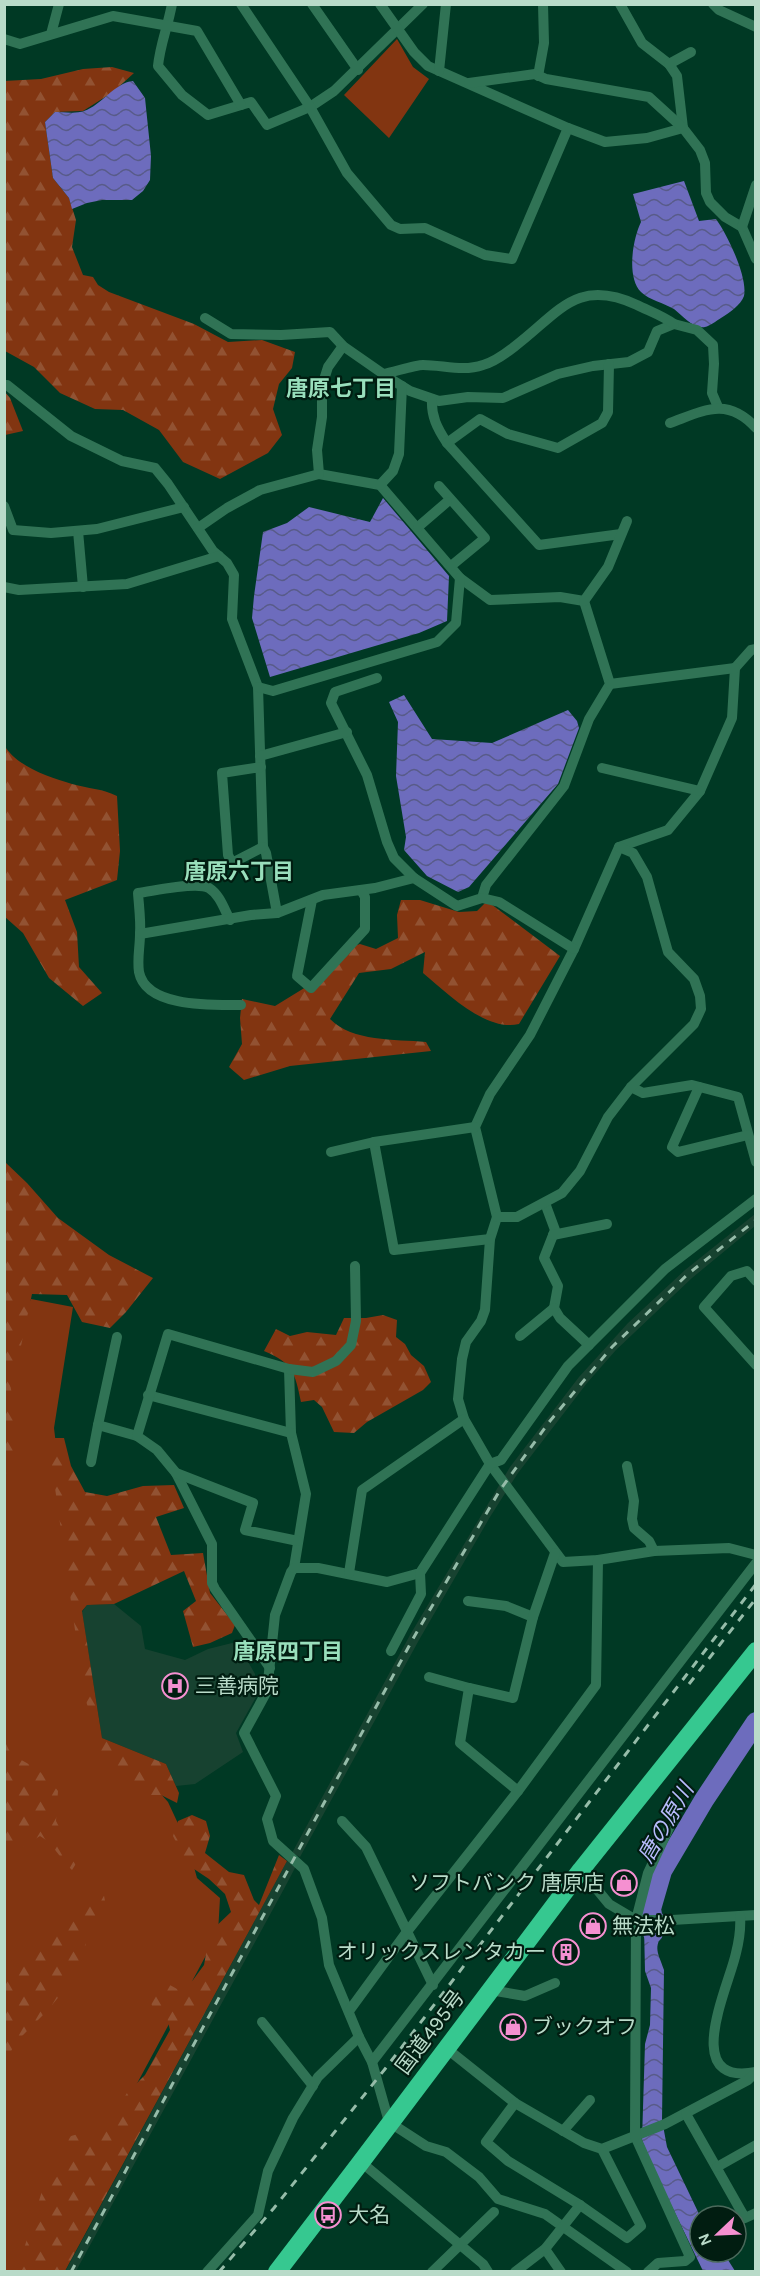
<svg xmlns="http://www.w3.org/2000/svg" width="760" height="2276" viewBox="0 0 760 2276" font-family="Karla,'Noto Sans JP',sans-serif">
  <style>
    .built { fill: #174230 }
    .green { fill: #823511 }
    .forest { fill: url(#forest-firs) }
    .water { fill: url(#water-waves) }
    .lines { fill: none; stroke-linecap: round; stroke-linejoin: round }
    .river { stroke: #6d6cbd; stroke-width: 20 }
    .street { stroke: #307355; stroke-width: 10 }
    .highway { stroke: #36c890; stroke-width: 18 }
    .rail { stroke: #96bca9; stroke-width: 3; stroke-dasharray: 8 8; stroke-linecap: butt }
    .labels { text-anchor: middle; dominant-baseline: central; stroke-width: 4.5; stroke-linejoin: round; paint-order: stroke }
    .poi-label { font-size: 21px; fill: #b9dbc9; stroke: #011d11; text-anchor: start }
    .street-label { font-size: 21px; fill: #b9dbc9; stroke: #011d11 }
    .neighbourhood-label { font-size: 22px; font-weight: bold; fill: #99dfbc; stroke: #011d11 }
    .water-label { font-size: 22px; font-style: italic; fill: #b8bbfc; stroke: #011d11 }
  </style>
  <defs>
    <pattern id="forest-firs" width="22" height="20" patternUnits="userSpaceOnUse" patternTransform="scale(1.5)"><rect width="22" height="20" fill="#823511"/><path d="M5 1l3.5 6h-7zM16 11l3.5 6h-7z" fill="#925232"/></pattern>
    <pattern id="water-waves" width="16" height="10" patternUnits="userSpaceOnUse" patternTransform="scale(1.5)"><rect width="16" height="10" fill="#6d6cbd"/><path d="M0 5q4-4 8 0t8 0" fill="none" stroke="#585b89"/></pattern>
  </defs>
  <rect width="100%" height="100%" fill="#003924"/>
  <!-- built -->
  <g class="built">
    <polygon points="755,1214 755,1226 692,1278 616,1350 587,1383 518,1473 490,1517 419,1640 300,1857 292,1853 410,1635 510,1467 579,1377 628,1323 685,1270"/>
    <polygon points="114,1604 141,1626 145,1649 185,1660 208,1649 232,1643 238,1644 255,1674 256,1697 236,1733 243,1752 195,1784 176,1786 166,1764 102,1738 82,1612 87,1605"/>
    <polygon points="287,1861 296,1866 285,1887 76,2271 65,2272"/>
  </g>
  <!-- green -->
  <g class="green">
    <polygon points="397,39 413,67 429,79 389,138 344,95"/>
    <polygon points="31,1299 73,1307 54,1428 64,1511 99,1740 159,1792 168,1802 188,1845 197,1878 220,1898 218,1933 105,2143 28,2271 5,2271 4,1358"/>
  </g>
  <!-- forest -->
  <g class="forest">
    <polygon points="112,67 134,73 113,92 83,111 55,112 45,122 53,178 69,198 76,220 72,247 83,275 93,277 98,285 109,292 194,324 228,342 262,340 295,352 292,368 279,384 273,409 282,435 268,453 220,479 183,462 159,430 123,410 95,409 60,393 34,367 5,351 4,81 41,79 83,69"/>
    <polygon points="4,391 10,398 23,431 5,435"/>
    <path d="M4 745C17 767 49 777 72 784 89 789 101 788 117 796L120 851 117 880 65 900 77 932 79 967 102 993 83 1006 49 978 23 933 5 917Z"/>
    <path d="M401 900H420L459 912 477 911 487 901 560 956 519 1024C486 1032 447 993 423 973L425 952 391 969 359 973 330 1019C353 1042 394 1039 426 1042L431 1051 290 1066 244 1080 229 1067 242 1044 240 1018 242 999 275 1006 332 971 339 951 360 944 376 949 398 938 397 915Z"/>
    <path d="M5 1162 27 1183 58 1218 109 1255 153 1278 126 1312 110 1328 82 1322 67 1295 32 1294 18 1360 8 1374C15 1406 21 1446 5 1476Z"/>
    <path d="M383 1315 397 1320 396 1337 405 1344 411 1355 424 1366 431 1382 423 1390 367 1422 354 1433 334 1432 322 1407 314 1400 301 1402C295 1373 293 1363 264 1351L276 1329 290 1336 307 1332 336 1335 344 1318H366Z"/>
    <polygon points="48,1438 64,1438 71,1466 85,1492 107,1496 143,1486 174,1485 184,1508 156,1517 171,1555 203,1553 210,1593 235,1625 232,1633 210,1643 193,1647 183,1611 196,1601 184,1571 114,1604 87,1605 82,1611 102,1738 166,1764 179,1793 177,1803 161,1795 140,1795 129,1790 106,1769 84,1694"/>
    <path d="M4 1740 12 1756C32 1764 45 1774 58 1791L56 1821 77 1862 72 1870C60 1859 54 1844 40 1836L5 1858Z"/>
    <path d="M192 1815 206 1821 210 1836 205 1853 229 1872 244 1875 254 1900 259 1905 279 1855 287 1861 65 2271H17L43 2188 70 2166 68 2137C81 2132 94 2133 108 2130L116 2111 127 2093 145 2075 170 2030 166 2014 154 2011 151 2003 156 1988 168 1984 179 1990 193 1980 204 1965 210 1932 231 1912 225 1894 209 1879 188 1865 173 1836 178 1821Z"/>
    <polygon points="102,1885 105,1901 95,1917 86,1938 84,1967 46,2012 14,2044 5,2067 4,1976 7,1971 92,1889"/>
  </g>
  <!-- water -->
  <g class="water">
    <path d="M133 81 145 98 151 156 150 180 143 191 132 200H102L87 203 72 209 69 198 53 178 45 122 55 112C63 112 76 114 84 111 102 105 114 83 133 81Z"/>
    <path d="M684 181 699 221 716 219C727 234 748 277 744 296 741 305 729 313 721 318 716 321 710 326 705 327 693 329 682 315 674 309 664 303 649 300 641 292 626 277 633 238 641 222L633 194Z"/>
    <polygon points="383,498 449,576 447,621 419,633 270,677 252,618 254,596 263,532 287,523 309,507 370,522"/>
    <polygon points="404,695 432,739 492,743 568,710 577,721 579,728 558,784 469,887 458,892 427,876 404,850 406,837 396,776 398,722 389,702"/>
    <path d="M651 1909 663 1914 665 1929C653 1949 657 1950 664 1970L662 2120 667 2147 700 2216V2252H723L735 2271H703L651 2163 642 2140 645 2044 650 2025 651 1988 645 1971 644 1927 642 1914Z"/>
  </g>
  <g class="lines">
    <!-- river -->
    <polyline class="river" points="653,1933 654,1926 651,1909 662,1871 704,1800 756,1722"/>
    <!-- street -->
    <g class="street">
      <path d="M172 4C168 26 160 45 158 66L182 95 208 115 251 102 267 125 310 107 334 91 423 4"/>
      <polyline points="241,4 310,107 347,173 391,225 400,229 425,228 485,255 512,259 568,128"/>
      <polyline points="312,4 358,70"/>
      <polyline points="380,4 414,52 428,66 568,128 605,142 647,138 683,128"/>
      <polyline points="620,4 642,43 669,64 677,76 683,128"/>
      <polyline points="713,4 719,10 756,27"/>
      <polyline points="51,34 59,4"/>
      <polyline points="4,39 20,44 113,16 197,31 241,105"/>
      <polyline points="669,64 691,52"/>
      <polyline points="439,71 446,4"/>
      <polyline points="538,76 544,43 543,4"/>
      <polyline points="469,83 535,74 546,79 649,97 683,128 700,150 705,163 706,193 710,202 725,217 742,227 756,259"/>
      <polyline points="742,227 756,185"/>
      <polyline points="205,318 231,334 281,335 330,332 343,346 389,378 410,391 439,401 468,397 503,398 558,374 593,366 629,362 648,352 657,331 674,324 697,330 713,345 714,364 712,393 718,407"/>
      <polyline points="343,346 328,367 322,386 322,417 317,450 319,474 380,485 460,578 490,600 560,597 584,601"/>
      <path d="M383 374C394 372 415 365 423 365 443 365 463 372 483 365 494 362 505 354 514 347 559 313 576 277 637 305 649 311 663 316 674 324"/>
      <polyline points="7,385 71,436 122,461 155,468 168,484 213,551 227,563 234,575 232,619 258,687 263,847 266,853 277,913 323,895 375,888 414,878 457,906 482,898 486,885 564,786 589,719 610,684 584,601"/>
      <path d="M432 399C431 416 437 428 447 443L539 545 621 534"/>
      <path d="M670 423C703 411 727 396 756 428"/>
      <polyline points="447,443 480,419 508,434 558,448 602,423 608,412 609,364"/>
      <polyline points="380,485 393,471 399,454 402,386"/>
      <polyline points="439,486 485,538 451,566"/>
      <polyline points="4,506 13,530 51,533 97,529 184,507"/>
      <polyline points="418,527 447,502"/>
      <polyline points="198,528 227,508 260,490 319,474"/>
      <polyline points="78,531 83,587"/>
      <polyline points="4,587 19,590 127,584 219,556"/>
      <polyline points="584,601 608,567 627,521"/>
      <polyline points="756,649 751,650 735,668 732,718 700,791 668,830 619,847 574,949 530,1035 490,1094 475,1127 497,1217 490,1239 485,1310 481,1321 466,1342 462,1359 458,1399 464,1419 490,1464 563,1562 598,1560 654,1551 729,1548 756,1555"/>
      <polyline points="377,678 335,692 331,703 367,775 387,842 394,858 414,878"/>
      <polyline points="610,684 735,668"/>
      <polyline points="258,687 273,691 437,642 456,623 460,578"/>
      <polyline points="260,756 347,732"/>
      <polyline points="261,767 222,773 228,855 232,863 263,847"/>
      <polyline points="602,768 700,791"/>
      <polyline points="482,898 499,902 574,949"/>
      <polyline points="312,900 297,976 311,988 365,929 365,897 361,890"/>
      <path d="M230 920C224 909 220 895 209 888 196 881 154 891 138 893 139 907 141 921 140 934 140 947 137 959 139 972 146 1008 213 1005 241 1005"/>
      <polyline points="140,934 251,915 277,913"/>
      <polyline points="631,1087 643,1093 692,1085 738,1097 756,1162"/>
      <polyline points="699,1087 672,1147 678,1152 748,1135"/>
      <polyline points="374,1142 394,1250 490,1239"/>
      <polyline points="331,1152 374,1142 475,1127"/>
      <polyline points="545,1203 555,1230 544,1258 558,1286 554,1308 560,1318 589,1345"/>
      <polyline points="497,1217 517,1217 562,1193 580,1171 608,1117 631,1087 694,1024 701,1009 700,996 694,979 668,952 647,877 633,853 619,847"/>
      <polyline points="553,1235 607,1224"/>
      <polyline points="756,1281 747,1271 731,1276 704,1307 756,1365"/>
      <polyline points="520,1336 554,1308"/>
      <polyline points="117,1337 98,1425 137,1436"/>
      <polyline points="289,1369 291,1433 306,1494 294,1568 291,1572 275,1615 267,1691 244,1733 276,1796 267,1819 273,1841 304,1869 322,1918 329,1965 359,2037 372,2062 389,2122 426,2146 446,2152 479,2177 498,2199 545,2214 627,2272"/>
      <polyline points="148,1395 291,1433"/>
      <polyline points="91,1462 98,1425"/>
      <polyline points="627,1466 634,1501 632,1519 634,1528 649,1541 654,1551"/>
      <polyline points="176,1473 212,1544 212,1583 215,1589 270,1668"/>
      <polyline points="298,1541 245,1530 253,1503 176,1473 157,1450 137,1436 168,1334 289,1369 313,1372 336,1361 351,1345 356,1321 355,1266"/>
      <polyline points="294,1568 318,1568 387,1582 420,1573 490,1464 501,1460 568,1366 665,1269 756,1199"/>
      <polyline points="349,1573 362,1490 464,1419"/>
      <polyline points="468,1601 506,1606 533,1617"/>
      <polyline points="391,1651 421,1594 420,1573"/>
      <polyline points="429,1677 469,1688"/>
      <polyline points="518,1791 460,1743 469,1688 513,1698 533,1617 555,1553"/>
      <polyline points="342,1821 366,1847 433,1985"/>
      <polyline points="581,1870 609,1904 636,1920 672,1920 756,1915"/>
      <path d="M740 1916C741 1928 739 1941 736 1953 729 1986 679 2087 756 2072"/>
      <polyline points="490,1990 525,1996 555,1983"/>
      <polyline points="349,2011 406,1933 518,1791 596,1685 598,1560"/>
      <polyline points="262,2022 313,2086"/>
      <polyline points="446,2048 515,2103 584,2143 602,2149 665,2124 748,2080 756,2072"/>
      <polyline points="372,2062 756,1563"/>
      <polyline points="515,2103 486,2142 508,2161 580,2205 627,2238 641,2226 602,2149"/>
      <polyline points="686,2114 745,2218 756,2213"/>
      <polyline points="563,2131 590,2100"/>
      <polyline points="361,2162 483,2264 488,2272"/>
      <polyline points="717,2167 756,2145"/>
      <polyline points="545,2249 561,2272"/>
      <polyline points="207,2272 258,2215 268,2171 293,2118 318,2077 359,2037"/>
      <polyline points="432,2272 494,2212"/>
      <polyline points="515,2272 545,2249 580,2205"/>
      <polyline points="648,2272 658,2263 685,2261 690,2257 635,2136 636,1920 648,1873 669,1828"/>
    </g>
    <!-- highway -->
    <polyline class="highway" points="277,2272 361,2162 581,1870 756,1651"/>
    <!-- rail -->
    <g class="rail">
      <polyline points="689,1684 754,1601"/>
      <polyline points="71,2272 358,1740 414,1637 500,1490 550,1421 612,1347 688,1274 756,1220"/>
      <polyline points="219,2272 274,2208 385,2069 756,1584"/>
    </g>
  </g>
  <!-- icons -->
  <defs>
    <g id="hospital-ring" transform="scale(1.35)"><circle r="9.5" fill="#011d11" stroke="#f590d1" stroke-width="1.5"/><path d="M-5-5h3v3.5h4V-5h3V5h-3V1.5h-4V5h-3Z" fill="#f590d1"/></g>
    <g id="shop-ring" transform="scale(1.35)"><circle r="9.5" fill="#011d11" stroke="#f590d1" stroke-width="1.5"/><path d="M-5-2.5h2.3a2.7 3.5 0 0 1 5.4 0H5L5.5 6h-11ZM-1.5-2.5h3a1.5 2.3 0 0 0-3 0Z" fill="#f590d1"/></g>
    <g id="building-ring" transform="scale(1.35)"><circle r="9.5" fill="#011d11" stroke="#f590d1" stroke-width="1.5"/><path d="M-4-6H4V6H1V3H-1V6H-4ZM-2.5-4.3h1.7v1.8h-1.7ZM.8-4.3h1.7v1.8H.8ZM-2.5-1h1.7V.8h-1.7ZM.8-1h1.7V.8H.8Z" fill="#f590d1"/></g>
    <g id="bus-ring" transform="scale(1.35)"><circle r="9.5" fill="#011d11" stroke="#f590d1" stroke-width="1.5"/><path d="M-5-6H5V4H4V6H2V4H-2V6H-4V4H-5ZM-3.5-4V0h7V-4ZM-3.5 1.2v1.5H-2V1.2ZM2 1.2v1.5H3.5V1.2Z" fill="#f590d1"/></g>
  </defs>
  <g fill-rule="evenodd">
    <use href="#hospital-ring" x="175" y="1686"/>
    <use href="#shop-ring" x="624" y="1883"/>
    <use href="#shop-ring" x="593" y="1926"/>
    <use href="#building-ring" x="566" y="1952"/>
    <use href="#shop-ring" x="513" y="2027"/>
    <use href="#bus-ring" x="328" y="2215"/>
  </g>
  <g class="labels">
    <!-- poi labels -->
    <g class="poi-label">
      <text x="195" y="1686">三善病院</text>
      <text x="604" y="1883" text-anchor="end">ソフトバンク 唐原店</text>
      <text x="612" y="1926">無法松</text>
      <text x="546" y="1952" text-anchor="end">オリックスレンタカー</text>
      <text x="532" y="2027">ブックオフ</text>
      <text x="348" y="2215">大名</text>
    </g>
    <!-- street labels -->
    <g class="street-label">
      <text transform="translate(430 2032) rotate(-53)">国道495号</text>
    </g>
    <!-- neighbourhood labels -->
    <g class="neighbourhood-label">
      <text x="341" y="389">唐原七丁目</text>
      <text x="239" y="872">唐原六丁目</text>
      <text x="288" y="1652">唐原四丁目</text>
    </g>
    <!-- water labels -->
    <g class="water-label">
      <text transform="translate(666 1823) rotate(-60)">唐の原川</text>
    </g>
  </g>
  <!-- border -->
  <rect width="760" height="2276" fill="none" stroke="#b9dbc9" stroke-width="12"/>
  <!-- north arrow -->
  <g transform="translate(718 2234) rotate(247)"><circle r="28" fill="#011d11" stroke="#4b695b" stroke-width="1.5"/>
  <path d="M0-4.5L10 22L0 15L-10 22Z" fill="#f590d1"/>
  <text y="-9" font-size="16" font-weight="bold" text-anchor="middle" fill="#b9dbc9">N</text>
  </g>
</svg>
